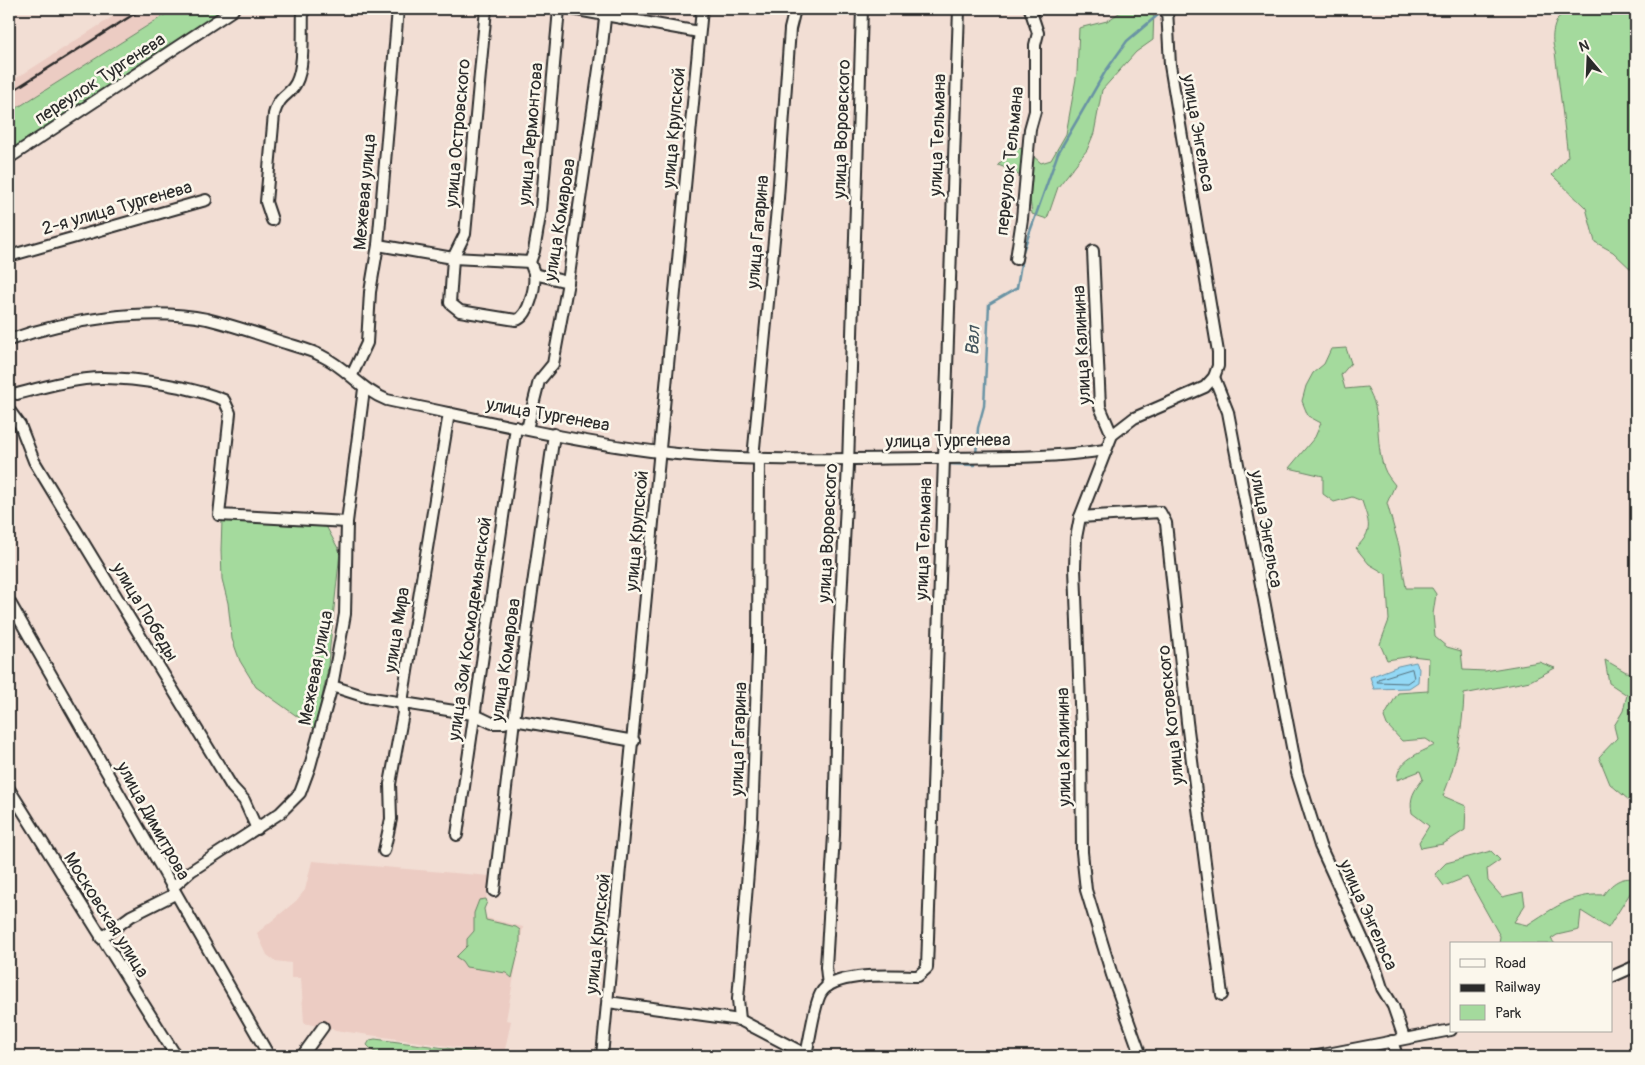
<svg xmlns="http://www.w3.org/2000/svg" width="1645" height="1065" viewBox="0 0 1645 1065" font-family="Pangolin,sans-serif">
  <style>
    .built { fill: #ecccc3 }
    .green { fill: #a4da9d; stroke: #688264 }
    .water { fill: #93d8f5; stroke: #6993a4 }
    .lines { fill: none; stroke-linecap: round; stroke-linejoin: round }
    .shore { stroke: #55707c; stroke-width: 1 }
    .stream { stroke: #6993a4; stroke-width: 2.5 }
    .minor-casing { stroke: #2b2b2b; stroke-width: 14 }
    .minor { stroke: #fbf7ec; stroke-width: 10 }
    .rail { stroke: #2b2b2b; stroke-width: 2.5 }
    .labels { text-anchor: middle; dominant-baseline: central; stroke-width: 5; stroke-linejoin: round; paint-order: stroke }
    .street-label { font-size: 18px; fill: #2b2b2b; stroke: #fbf7ec }
    .water-label { font-size: 19px; font-style: italic; fill: #45565e; stroke: #fbf7ec }
  </style>
  <rect width="100%" height="100%" fill="#f2ded4"/>
  <filter id="ink" filterUnits="userSpaceOnUse"><feTurbulence type="fractalNoise" baseFrequency=".02" numOctaves="2"/><feDisplacementMap in="SourceGraphic" scale="10" xChannelSelector="R" yChannelSelector="G"/><feConvolveMatrix kernelMatrix="1 2 1 2 8 2 1 2 1" color-interpolation-filters="sRGB"/></filter>
  <g filter="url(#ink)">
    <!-- built -->
    <g class="built">
      <polygon points="125,9 174,9 9,113 9,83"/>
      <polygon points="312,861 490,876 483,917 523,927 506,1020 511,1021 504,1054 341,1031 304,1023 301,978 291,978 291,963 275,961 267,955 257,933 296,901 305,890"/>
    </g>
    <!-- green -->
    <g class="green">
      <polygon points="174,9 232,9 9,152 9,113"/>
      <path d="M1125 9H1154L1153 40 1136 52 1102 90 1094 133 1087 150 1058 187 1047 219 1032 214C1028 183 1028 176 998 165L1013 149 1024 148 1041 163 1051 160 1066 134 1077 73 1079 28 1107 21Z"/>
      <path d="M1567 9H1636V159L1632 168 1636 189V274L1613 252 1595 242 1586 208 1552 175 1568 156 1555 52C1550 37 1553 19 1567 9Z"/>
      <path d="M1346 348 1351 363 1341 375 1345 389 1367 387C1383 412 1374 441 1384 468 1386 474 1391 480 1395 485L1387 503 1399 546 1406 588H1432L1436 594 1433 614 1435 637 1447 647 1461 651 1463 670 1485 671 1539 662 1555 668 1530 681 1464 694C1463 728 1456 765 1443 796L1466 806 1465 830 1443 844 1421 848 1419 842 1429 826 1412 813C1409 797 1414 791 1423 779L1420 771 1397 780C1397 760 1420 753 1435 745L1426 739 1402 741 1387 725 1384 717 1398 693 1428 691 1429 658 1412 656 1387 660 1380 644 1389 620 1386 574 1369 564 1356 548C1374 530 1369 523 1362 501L1352 497 1334 502 1323 494V476L1289 468 1315 437 1321 423 1308 416 1302 401 1306 386 1313 373 1324 364 1331 349Z"/>
      <polygon points="222,520 326,526 340,552 327,674 315,729 256,687 240,661 232,639 228,603 222,579 221,550"/>
      <polygon points="1605,660 1626,672 1636,673 1636,806 1610,784 1599,757 1617,738 1614,726 1623,711 1627,695 1609,683"/>
      <path d="M1491 851 1500 860 1487 869 1488 881 1502 897 1523 892 1525 905 1514 922 1527 925C1551 910 1572 893 1603 895 1612 883 1621 876 1636 879V884L1608 928 1581 911 1579 930 1557 935 1551 939 1555 944H1499L1500 936 1467 877 1444 886 1435 874 1446 863Z"/>
      <polygon points="486,899 487,902 484,909 486,920 516,927 520,930 520,945 512,978 506,973 466,967 462,961 456,957 467,946 467,939 474,931 474,913 479,900"/>
      <polygon points="375,1039 500,1055 503,1056 386,1056 373,1051 367,1045 370,1040"/>
    </g>
    <!-- water -->
    <polygon class="water" points="1416,662 1419,669 1418,682 1409,688 1374,689 1370,677 1398,666"/>
    <g class="lines">
      <!-- shore -->
      <polygon class="shore" points="1412,669 1414,678 1407,683 1377,682 1379,679"/>
      <!-- stream -->
      <g class="stream">
        <polyline points="1169,13 1205,9"/>
        <polyline points="976,455 978,428 984,406 989,304 1017,288 1023,251 1058,153 1105,72 1127,41 1159,14 1164,14"/>
        <polyline points="948,464 975,465 975,461"/>
        <polyline points="941,742 942,658"/>
      </g>
      <!-- minor casing -->
      <g class="minor-casing">
        <g id="minor">
          <path d="M486 9 465 234 453 258 450 303 460 311 516 320C529 317 536 286 534 273 533 270 531 265 530 262"/>
          <polyline points="572,9 699,32"/>
          <polyline points="9,158 233,10"/>
          <path d="M272 220 266 202 274 114C280 93 290 96 296 83 305 66 302 29 303 9"/>
          <polyline points="378,245 453,258 530,262"/>
          <polyline points="1093,251 1100,407 1112,435"/>
          <polyline points="9,256 206,200"/>
          <polyline points="1016,259 1022,219 1030,129 1035,111 1035,45 1038,33 1030,9"/>
          <polyline points="530,262 534,251 541,210 559,9"/>
          <polyline points="534,274 568,282"/>
          <path d="M9 340C64 320 148 307 207 319 231 325 256 333 279 341 293 346 309 349 322 356 347 368 361 390 387 400 483 420 580 444 677 454 760 462 844 459 927 458 987 457 1046 459 1105 450"/>
          <polyline points="352,375 367,343 370,292 378,245 398,9"/>
          <polyline points="1214,377 1228,412 1297,773 1320,846 1375,966 1382,988 1393,1006 1404,1038"/>
          <path d="M17 394C44 387 75 378 103 378 137 378 193 387 224 400L230 413 219 515 347 522"/>
          <polyline points="9,410 20,425 34,461 232,787 244,800 257,829"/>
          <polyline points="527,429 539,381 553,364 568,282 601,55 606,9"/>
          <polyline points="753,458 778,198 790,29 795,9"/>
          <polyline points="1080,517 1160,512 1166,523 1187,722 1222,995"/>
          <polyline points="9,601 269,1056"/>
          <polyline points="332,686 366,697 473,714 492,723 504,723 514,720 634,741"/>
          <polyline points="9,789 176,1056"/>
          <polyline points="457,835 516,427"/>
          <polyline points="384,851 391,819 390,784 403,713 402,702 449,413"/>
          <polyline points="173,887 191,871 280,813 300,793 310,766 332,686 345,614 347,522 364,389"/>
          <polyline points="494,891 514,720 554,434"/>
          <polyline points="101,938 131,916 175,894"/>
          <polyline points="1611,977 1636,966"/>
          <polyline points="828,986 826,967 834,835 838,658 848,465 862,9"/>
          <polyline points="608,1002 740,1020 809,1056"/>
          <polyline points="740,1020 738,999 752,821 758,652 759,458"/>
          <polyline points="1392,1041 1397,1056"/>
          <path d="M806 1054C810 1040 814 1004 821 993 834 971 895 976 918 976L927 968 959 9"/>
          <polyline points="302,1056 323,1027"/>
          <polyline points="602,1056 702,9"/>
          <polyline points="1141,1056 1112,975 1086,890 1082,852 1081,730 1075,568 1076,538 1080,517 1112,435 1134,418 1205,387 1214,377 1218,366 1218,352 1170,65 1167,9"/>
          <polyline points="1317,1056 1451,1030"/>
        </g>
      </g>
      <!-- minor -->
      <use href="#minor" class="minor"/>
      <!-- rail -->
      <polyline class="rail" points="9,93 142,9"/>
    </g>
  </g>
  <g class="labels">
    <!-- street labels -->
    <g class="street-label">
      <text transform="translate(100 79) rotate(-33)">переулок Тургенева</text>
      <text transform="translate(674 128) rotate(-85)">улица Крупской</text>
      <text transform="translate(842 129) rotate(-88)">улица Воровского</text>
      <text transform="translate(458 133) rotate(-85)">улица Островского</text>
      <text transform="translate(1198 133) rotate(80)">улица Энгельса</text>
      <text transform="translate(531 134) rotate(-85)">улица Лермонтова</text>
      <text transform="translate(938 135) rotate(-88)">улица Тельмана</text>
      <text transform="translate(1010 161) rotate(-84)">переулок Тельмана</text>
      <text transform="translate(365 192) rotate(-85)">Межевая улица</text>
      <text transform="translate(117 208) rotate(-16)">2-я улица Тургенева</text>
      <text transform="translate(560 220) rotate(-81)">улица Комарова</text>
      <text transform="translate(758 232) rotate(-85)">улица Гагарина</text>
      <text transform="translate(1082 345) rotate(-93)">улица Калинина</text>
      <text transform="translate(548 415) rotate(10)">улица Тургенева</text>
      <text transform="translate(948 441) rotate(-1)">улица Тургенева</text>
      <text transform="translate(1266 529) rotate(80)">улица Энгельса</text>
      <text transform="translate(637 531) rotate(-85)">улица Крупской</text>
      <text transform="translate(828 533) rotate(-87)">улица Воровского</text>
      <text transform="translate(924 539) rotate(-88)">улица Тельмана</text>
      <text transform="translate(145 612) rotate(59)">улица Победы</text>
      <text transform="translate(470 629) rotate(-82)">улица Зои Космодемьянской</text>
      <text transform="translate(397 630) rotate(-81)">улица Мира</text>
      <text transform="translate(506 660) rotate(-82)">улица Комарова</text>
      <text transform="translate(316 668) rotate(-79)">Межевая улица</text>
      <text transform="translate(1171 715) rotate(-96)">улица Котовского</text>
      <text transform="translate(739 739) rotate(-88)">улица Гагарина</text>
      <text transform="translate(1064 747) rotate(-91)">улица Калинина</text>
      <text transform="translate(153 821) rotate(61)">улица Димитрова</text>
      <text transform="translate(106 915) rotate(58)">Московская улица</text>
      <text transform="translate(1368 915) rotate(66)">улица Энгельса</text>
      <text transform="translate(598 934) rotate(-84)">улица Крупской</text>
    </g>
    <!-- water labels -->
    <g class="water-label">
      <text transform="translate(973 341) rotate(-87)">Вал</text>
    </g>
  </g>
  <!-- margin -->
  <rect width="1645" height="1065" fill="none" stroke="#fbf7ec" stroke-width="30"/>
  <rect x="15" y="15" width="1615" height="1035" fill="none" stroke="#2b2b2b" stroke-width="2" filter="url(#ink)"/>
  <!-- legend -->
  <rect x="1450" y="942" width="162" height="90" fill="#fbf7ec" stroke="#a8a59f"/>
  <rect x="1460" y="959" width="25" height="8" fill="#fbf7ec" stroke="#a8a59f"/>
  <text x="1495" y="968" font-size="15" fill="#2b2b2b">Road</text>
  <rect x="1460" y="984" width="25" height="8" fill="#2b2b2b" stroke="#a8a59f"/>
  <text x="1495" y="992" font-size="15" fill="#2b2b2b">Railway</text>
  <rect x="1460" y="1005" width="25" height="15" fill="#a4da9d" stroke="#a8a59f"/>
  <text x="1495" y="1018" font-size="15" fill="#2b2b2b">Park</text>
  <!-- north arrow -->
  <g transform="translate(1588 58) rotate(341)" stroke="#fbf7ec" stroke-width="4" paint-order="stroke">
  <path d="M0-4L9 19L0 12L-9 19Z" fill="#2b2b2b"/>
  <text y="-8" font-size="14" font-weight="bold" text-anchor="middle" fill="#2b2b2b">N</text>
  </g>
</svg>
